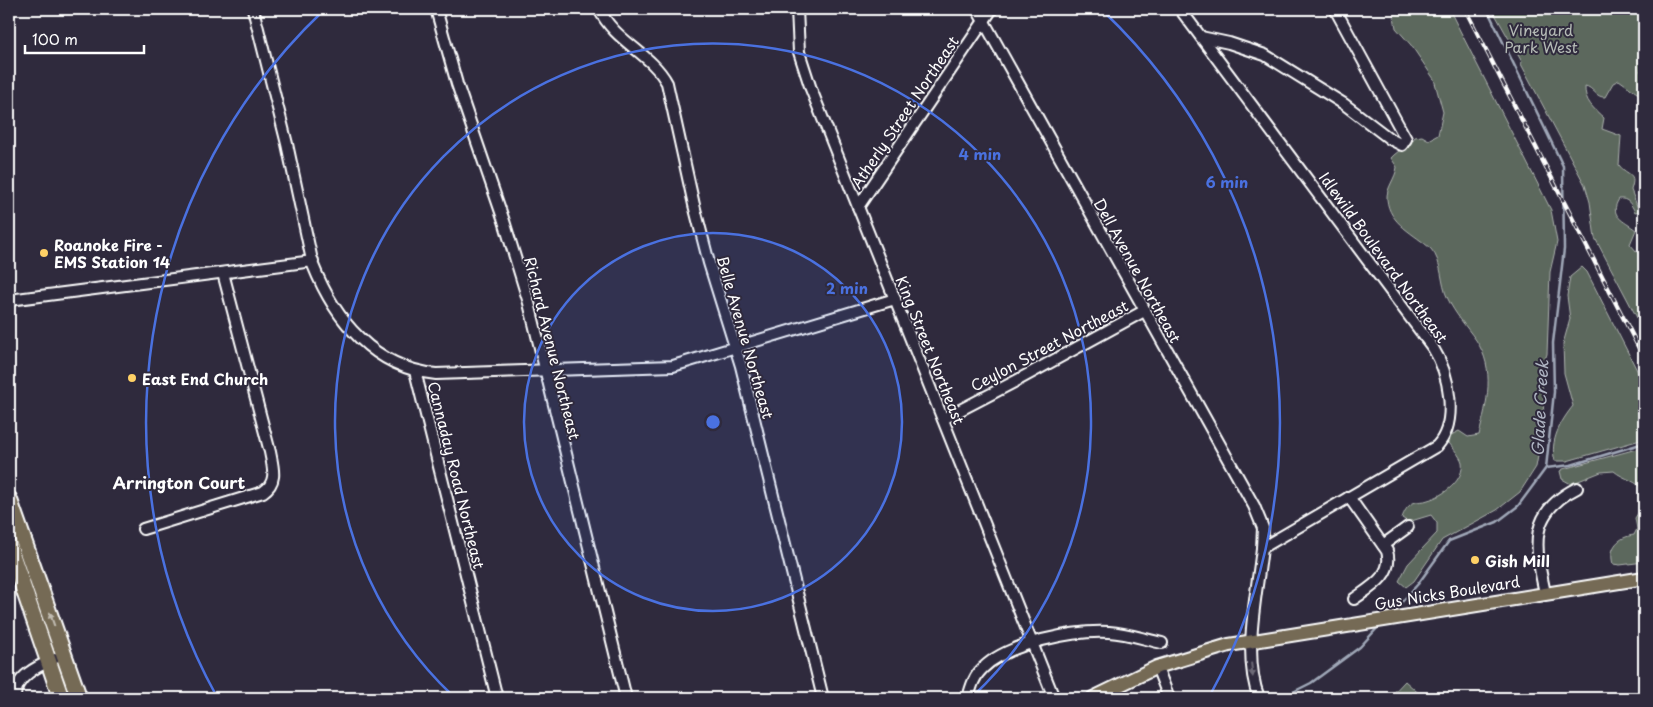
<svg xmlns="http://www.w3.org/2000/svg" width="1653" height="707" viewBox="0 0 1653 707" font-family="'Playpen Sans',sans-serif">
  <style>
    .green { fill: #5b675d; stroke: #adb3ae }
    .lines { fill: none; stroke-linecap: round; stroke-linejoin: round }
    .stream { stroke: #a0a8b8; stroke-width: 2.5 }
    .minor-casing { stroke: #fff; stroke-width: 14 }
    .major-casing { stroke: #fff; stroke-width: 16 }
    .highway-casing { stroke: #fff; stroke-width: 19 }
    .minor { stroke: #2f2a3d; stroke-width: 10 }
    .major { stroke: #756a55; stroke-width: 12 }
    .highway { stroke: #756a55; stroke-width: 15 }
    .rail-casing { stroke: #fff; stroke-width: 4.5 }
    .rail { stroke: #2f2a3d; stroke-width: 2.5; stroke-dasharray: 8; stroke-linecap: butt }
    .oneway { fill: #c1bcb2 }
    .oneway2 { fill: #6d6a77 }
    .ring { fill: none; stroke: #4a71e0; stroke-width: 2.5 }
    .poi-dot { fill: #ffd166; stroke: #2f2a3d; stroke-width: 2 }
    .labels { text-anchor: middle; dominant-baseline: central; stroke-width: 4; stroke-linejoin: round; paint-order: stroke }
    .park-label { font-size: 15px; fill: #b5bbb6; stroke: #2f2a3d }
    .street-label { font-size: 15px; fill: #fff; stroke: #2f2a3d }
    .poi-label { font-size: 15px; font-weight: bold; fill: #fff; stroke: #2f2a3d; text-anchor: start }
    .water-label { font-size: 16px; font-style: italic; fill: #b0b6c4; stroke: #2f2a3d }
    .neighbourhood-label { font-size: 16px; font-weight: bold; fill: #fff; stroke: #2f2a3d }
    .centre { fill: #4a71e0; stroke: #2f2a3d; stroke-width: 2.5 }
    .ring-label { font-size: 15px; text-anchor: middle; font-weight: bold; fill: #4a71e0; stroke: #2f2a3d; stroke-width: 4; stroke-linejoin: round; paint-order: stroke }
  </style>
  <rect width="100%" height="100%" fill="#2f2a3d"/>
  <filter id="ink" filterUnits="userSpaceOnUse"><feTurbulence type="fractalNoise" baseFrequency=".02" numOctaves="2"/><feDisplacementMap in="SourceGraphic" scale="10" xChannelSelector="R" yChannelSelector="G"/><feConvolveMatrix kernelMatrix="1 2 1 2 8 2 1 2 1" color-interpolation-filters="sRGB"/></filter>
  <g filter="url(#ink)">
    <!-- green -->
    <g class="green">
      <path d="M1399 9H1449L1551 210 1557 242 1550 272 1547 354 1540 372 1544 397 1542 434 1536 467 1520 492 1497 510 1442 540 1414 581 1406 587 1399 581 1408 564 1437 533V523L1431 515 1408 522 1402 518C1404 512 1407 506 1413 503 1417 501 1424 502 1428 500 1443 496 1465 480 1462 462 1460 456 1453 448 1449 443L1451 435 1459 431 1468 437 1479 435C1487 402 1496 370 1476 340 1466 326 1455 314 1448 299 1440 284 1443 262 1431 249 1415 234 1389 224 1387 199 1386 188 1396 178 1397 167L1391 158C1399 149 1408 148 1415 137L1422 136 1429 140 1438 135 1443 112 1434 79 1411 45 1396 28 1394 16Z"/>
      <path d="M1492 9H1644V39L1642 45 1644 59 1640 71 1642 74 1644 73V95L1637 93 1619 80 1613 83 1605 97C1596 98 1593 87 1585 86 1584 101 1594 109 1604 118L1602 129 1621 136 1619 165C1628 177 1637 171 1631 190L1639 211 1635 212C1631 204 1628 198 1619 199 1608 216 1624 221 1636 230L1630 244 1644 260V331L1595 238 1590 202 1585 185 1521 64 1522 62Z"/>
      <path d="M1582 267 1587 272 1644 384V439L1567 461H1555C1549 441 1561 421 1573 406L1564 373 1563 344 1570 319 1567 296 1570 277Z"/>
      <path d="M1644 447V492C1639 481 1623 479 1614 471L1601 472 1571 484 1562 479 1560 471 1563 469Z"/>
      <path d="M1644 504V562L1620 565 1613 564C1608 547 1619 537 1634 535L1637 529 1635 518Z"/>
      <polygon points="1405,681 1424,698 1389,698"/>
    </g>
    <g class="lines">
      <!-- stream -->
      <g class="stream">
        <polyline points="1546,468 1571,465 1644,443"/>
        <polyline points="1391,614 1418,584 1449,541 1497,522 1518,506 1546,468 1554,392 1553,343 1564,249 1563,166 1487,9"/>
        <polyline points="1281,698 1311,683 1360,647 1380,625"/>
      </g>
      <!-- minor casing -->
      <g class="minor-casing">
        <g id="minor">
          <path d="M253 9 287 144 313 265C335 320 374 368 436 374L673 366 895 299"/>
          <polyline points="436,9 457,84 504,221 529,303 626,698"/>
          <path d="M599 9C615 42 651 53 667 83L694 205 709 263 741 366 823 698"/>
          <polyline points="797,9 799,52 811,89 1054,698"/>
          <polyline points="977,9 1254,506 1263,528 1262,548"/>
          <path d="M1180 9 1433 348C1449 373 1459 422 1437 446L1262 548C1257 594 1242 655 1259 698"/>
          <polyline points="1201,37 1229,43 1265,55 1344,104 1390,139 1402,145 1406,139 1335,9"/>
          <polyline points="858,207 992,9"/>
          <polyline points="9,300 313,261"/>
          <polyline points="415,371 497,698"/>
          <polyline points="943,419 1016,381 1144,311"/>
          <path d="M1349 497 1387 551C1394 575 1371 587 1354 599"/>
          <path d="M143 529 263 492C278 482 273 468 270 452L223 273"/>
          <polyline points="1383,545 1408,527"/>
          <path d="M1545 593C1535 547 1527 513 1577 488"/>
          <polyline points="1157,667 1169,698"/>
          <path d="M15 698C14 677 38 666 54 659"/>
          <path d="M968 698C971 687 974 676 983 668 1008 643 1075 630 1109 632 1127 633 1144 639 1162 643"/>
        </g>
      </g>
      <!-- major casing -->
      <g class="major-casing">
        <polyline id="major" points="1093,698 1157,667 1229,645 1644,578"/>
      </g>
      <!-- highway casing -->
      <g class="highway-casing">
        <g id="highway">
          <polyline points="9,499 79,698"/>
          <polyline points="9,546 61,698"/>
        </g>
      </g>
      <!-- minor -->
      <use href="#minor" class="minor"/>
      <!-- major -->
      <use href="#major" class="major"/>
      <!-- highway -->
      <use href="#highway" class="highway"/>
      <!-- rail casing -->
      <g class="rail-casing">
        <polyline id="rail" points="1465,9 1644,358"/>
      </g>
      <!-- rail -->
      <use href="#rail" class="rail"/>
    </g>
    <!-- one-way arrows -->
    <defs><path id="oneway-solid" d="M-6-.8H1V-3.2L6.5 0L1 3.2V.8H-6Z" transform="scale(1.25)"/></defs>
    <use class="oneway" href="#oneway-solid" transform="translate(52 619) rotate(-109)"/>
    <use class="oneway2" href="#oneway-solid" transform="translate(1252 670) rotate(83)"/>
  </g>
  <!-- distance rings -->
  <circle cx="713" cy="422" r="189" fill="#4a71e0" fill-opacity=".12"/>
  <g class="ring">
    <circle cx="713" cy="422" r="189"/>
    <path d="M453 696A378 378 0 1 1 973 696"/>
    <path d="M217 697A567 567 0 0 1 323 11M1103 11A567 567 0 0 1 1209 697"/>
  </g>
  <!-- markers -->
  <g class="poi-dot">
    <circle cx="44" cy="253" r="5"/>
    <circle cx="132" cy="378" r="5"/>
    <circle cx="1475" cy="560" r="5"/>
  </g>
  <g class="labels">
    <!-- park labels -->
    <g class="park-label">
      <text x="1541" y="29">Vineyard<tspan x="1541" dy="17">Park West</tspan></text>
    </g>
    <!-- street labels -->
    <g class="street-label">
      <text transform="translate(904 112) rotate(-56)">Atherly Street Northeast</text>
      <text transform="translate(1384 257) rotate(54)">Idlewild Boulevard Northeast</text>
      <text transform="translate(1138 270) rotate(61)">Dell Avenue Northeast</text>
      <text transform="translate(746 337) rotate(74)">Belle Avenue Northeast</text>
      <text transform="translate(1049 345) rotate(-28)">Ceylon Street Northeast</text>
      <text transform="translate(553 348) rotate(76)">Richard Avenue Northeast</text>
      <text transform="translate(931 350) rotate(68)">King Street Northeast</text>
      <text transform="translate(457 475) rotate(76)">Cannaday Road Northeast</text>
      <text transform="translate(1447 592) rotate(-9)">Gus Nicks Boulevard</text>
    </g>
    <!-- poi labels -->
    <g class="poi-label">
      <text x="54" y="244">Roanoke Fire -<tspan x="54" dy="17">EMS Station 14</tspan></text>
      <text x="142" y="378">East End Church</text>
      <text x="1485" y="560">Gish Mill</text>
    </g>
    <!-- water labels -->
    <g class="water-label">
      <text transform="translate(1539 408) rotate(-87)">Glade Creek</text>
    </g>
    <!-- neighbourhood labels -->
    <g class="neighbourhood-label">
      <text x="179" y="482">Arrington Court</text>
    </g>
  </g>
  <circle cx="713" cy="422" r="8" class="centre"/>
  <g class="ring-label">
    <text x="980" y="160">4 min</text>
    <text x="1227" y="188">6 min</text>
    <text x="847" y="294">2 min</text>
  </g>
  <!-- margin -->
  <rect width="1653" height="707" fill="none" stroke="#2f2a3d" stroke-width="30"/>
  <rect x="15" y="15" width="1623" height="677" fill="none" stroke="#fff" stroke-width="2" filter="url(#ink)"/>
  <!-- scale -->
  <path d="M25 45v8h119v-8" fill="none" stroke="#ffffff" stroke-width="2.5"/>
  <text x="32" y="45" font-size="15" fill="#ffffff" stroke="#2f2a3d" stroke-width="4" paint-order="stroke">100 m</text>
</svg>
